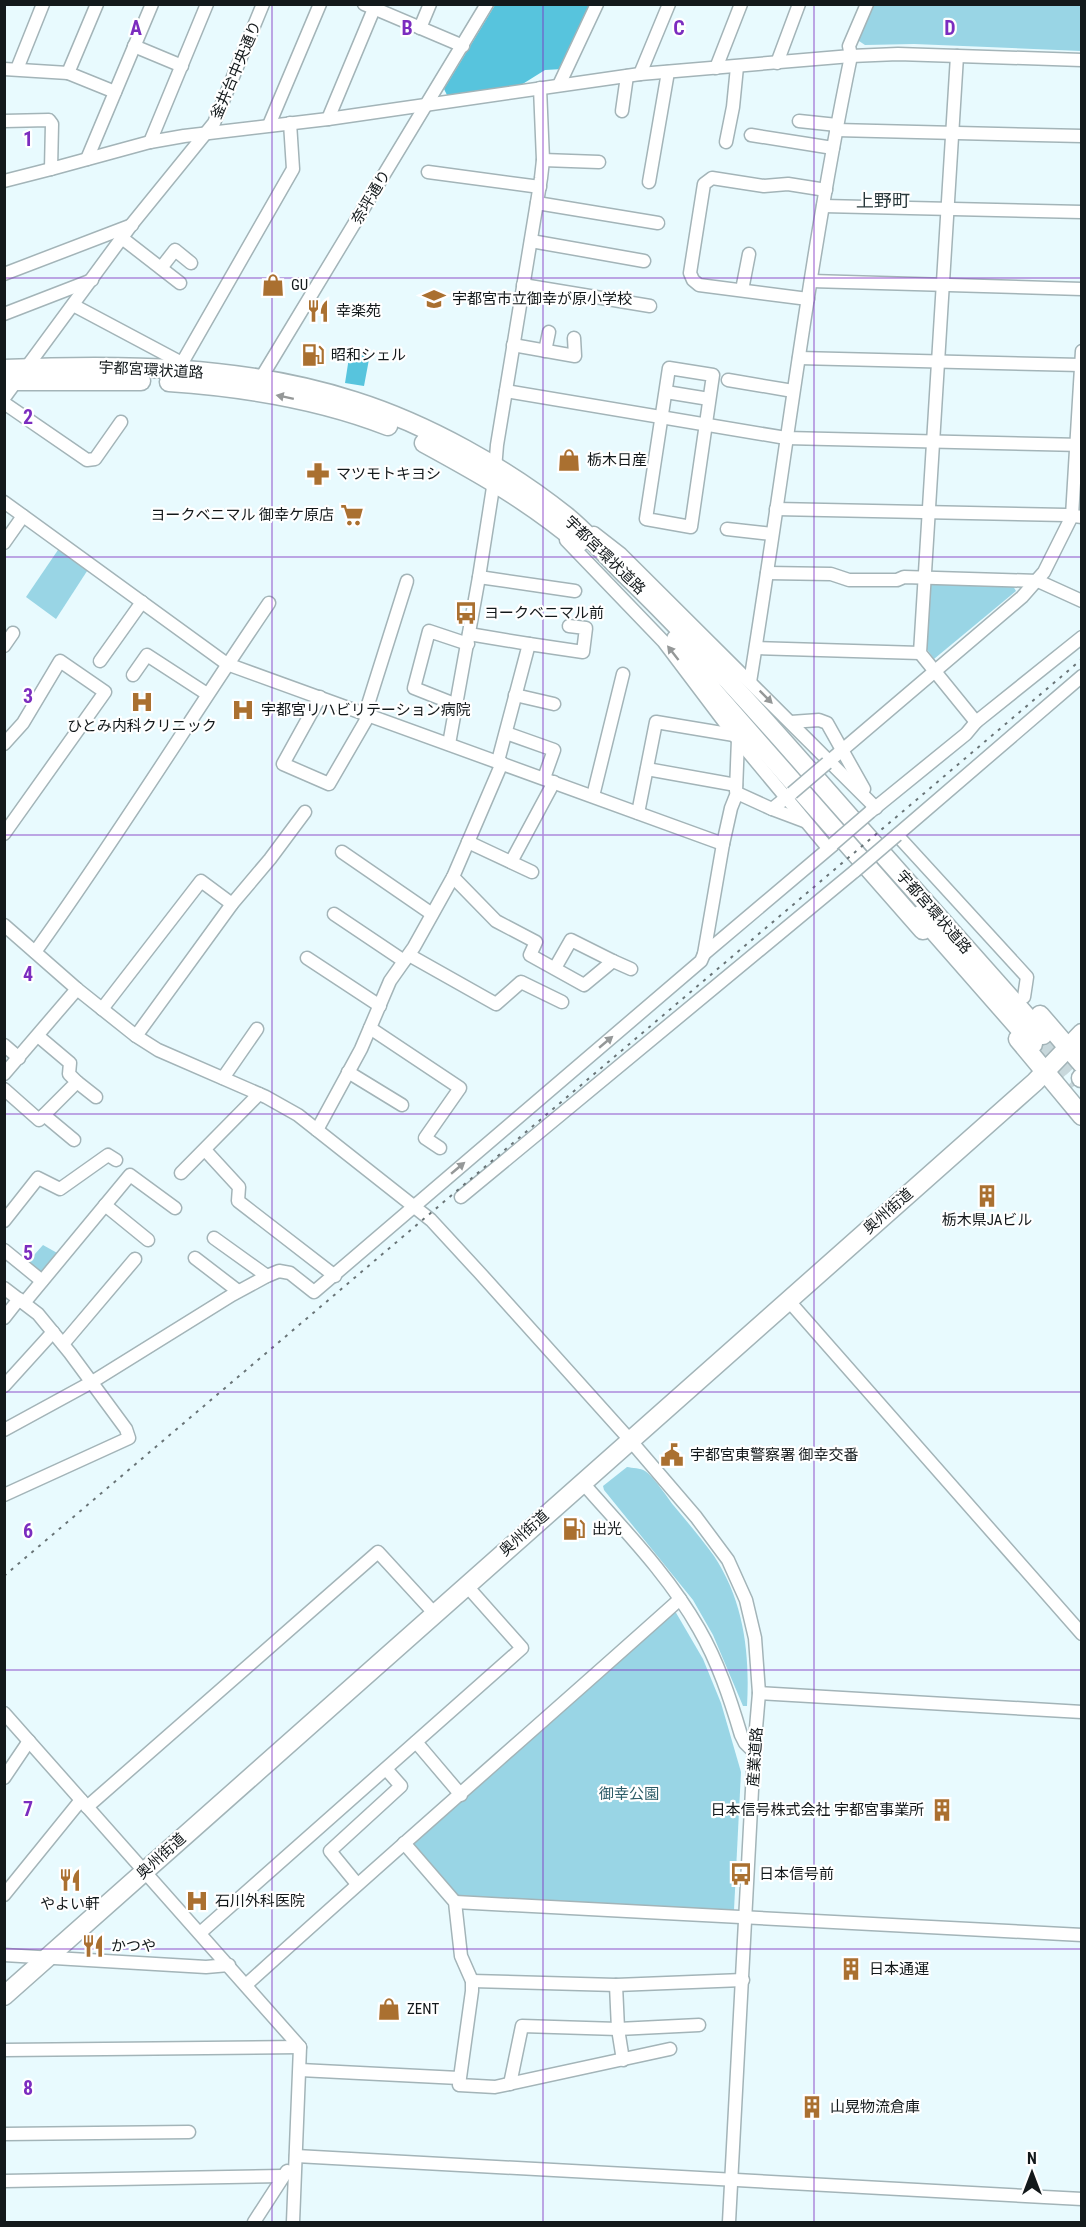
<svg xmlns="http://www.w3.org/2000/svg" width="1086" height="2227" viewBox="0 0 1086 2227" font-family="'Roboto Condensed','Noto Sans JP',sans-serif">
  <style>
    .green { fill: #99d5e5 }
    .water { fill: #57c4dd }
    .lines { fill: none; stroke-linecap: round; stroke-linejoin: round }
    .highway-tunnel { stroke: #c8d8dc; stroke-width: 18; stroke-dasharray: 18 9; stroke-linecap: butt }
    .minor-casing { stroke: #a3b4b8; stroke-width: 15 }
    .highway-casing { stroke: #a3b4b8; stroke-width: 21 }
    .minor { stroke: #fff; stroke-width: 12 }
    .highway { stroke: #fff; stroke-width: 18 }
    .rail { stroke: #697477; stroke-width: 2; stroke-dasharray: 3 6; stroke-linecap: butt }
    .minor-bridge-casing { stroke: #a3b4b8; stroke-width: 15; stroke-linecap: butt }
    .minor-bridge { stroke: #fff; stroke-width: 12 }
    .oneway { fill: #959898 }
    .grid { fill: none; stroke: #7b2cbf; stroke-width: 1.5; stroke-opacity: 0.55 }
    .labels { text-anchor: middle; dominant-baseline: central; stroke-width: 4.5; stroke-linejoin: round; paint-order: stroke }
    .street-label { font-size: 15px; fill: #13191b; stroke: #fff }
    .poi-label { font-size: 15px; fill: #13191b; stroke: #fff; text-anchor: start }
    .park-label { font-size: 15px; fill: #2d5c67; stroke: #fff }
    .quarter-label { font-size: 18px; fill: #29383b; stroke: #fff }
    .grid-label { font-size: 20px; text-anchor: middle; font-weight: bold; fill: #7b2cbf; stroke: #fff; stroke-width: 4.5; stroke-linejoin: round; paint-order: stroke }
  </style>
  <rect width="100%" height="100%" fill="#e8fafe"/>
  <!-- green -->
  <g class="green">
    <polygon points="872,5 1081,5 1081,51 914,44 865,45 856,39"/>
    <polygon points="60,547 89,568 56,619 26,597"/>
    <polygon points="931,584 1013,586 1016,591 934,659 926,648"/>
    <polygon points="43,1245 59,1254 40,1278 25,1265"/>
    <path d="M627 1467C632 1468 641 1468 645 1471 654 1477 667 1497 674 1506 688 1523 702 1539 714 1556 744 1601 750 1654 747 1706H743L713 1635 693 1600 604 1490 603 1486Z"/>
    <polygon points="675,1611 703,1659 721,1703 741,1772 734,1910 459,1897 412,1844"/>
  </g>
  <!-- water -->
  <g class="water">
    <polygon points="585,4 592,7 563,69 545,70 521,85 447,95 444,89 495,5"/>
    <polygon points="350,351 370,354 364,386 345,383"/>
  </g>
  <g class="lines">
    <!-- highway-tunnel -->
    <g class="highway-tunnel">
      <polyline points="1043,1035 1081,1078"/>
      <polyline points="1033,1044 1073,1087"/>
    </g>
    <!-- minor casing -->
    <g class="minor-casing">
      <g id="minor">
        <polyline points="364,4 463,46"/>
        <polyline points="420,28 430,4"/>
        <polyline points="134,46 182,66"/>
        <polyline points="957,56 920,653 976,722"/>
        <polyline points="777,63 799,4"/>
        <polyline points="716,68 741,4"/>
        <polyline points="4,69 68,73 115,92"/>
        <polyline points="17,69 43,4"/>
        <polyline points="68,73 97,4"/>
        <polyline points="640,74 669,4"/>
        <polyline points="559,85 597,4"/>
        <polyline points="622,111 627,76"/>
        <polyline points="328,119 376,4"/>
        <polyline points="4,121 49,120 52,124 51,169 150,142 184,136 328,119 640,74 851,56 898,54 1082,60"/>
        <polyline points="799,121 837,125"/>
        <polyline points="269,125 320,4"/>
        <polyline points="836,130 1082,136"/>
        <polyline points="751,135 833,148"/>
        <polyline points="150,142 207,4"/>
        <polyline points="726,142 733,107 737,67"/>
        <polyline points="87,159 152,4"/>
        <polyline points="543,160 599,162"/>
        <polyline points="428,172 540,187"/>
        <polyline points="4,181 51,169"/>
        <polyline points="649,182 668,72"/>
        <polyline points="537,203 658,223"/>
        <polyline points="823,206 1082,212"/>
        <polyline points="122,238 180,283"/>
        <polyline points="531,241 644,261"/>
        <polyline points="161,268 175,250 191,263"/>
        <polyline points="4,274 132,225"/>
        <polyline points="811,281 1082,289"/>
        <polyline points="523,285 650,306"/>
        <polyline points="742,290 749,254"/>
        <polyline points="808,299 699,285 693,280 690,273 704,184 712,178 764,186 788,184 826,190"/>
        <polyline points="73,305 182,363 293,169 290,123"/>
        <polyline points="4,314 92,280"/>
        <polyline points="513,345 575,356 574,338"/>
        <polyline points="545,351 549,332"/>
        <polyline points="799,358 1081,365"/>
        <polygon points="669,368 713,375 691,527 646,519"/>
        <polyline points="728,380 793,391"/>
        <polyline points="260,384 261,378 487,4"/>
        <polyline points="506,391 786,438 1082,445"/>
        <polyline points="666,392 709,399"/>
        <polyline points="4,398 132,224 214,123 263,4"/>
        <polyline points="4,403 87,460 95,459 121,422"/>
        <polyline points="4,502 227,664 723,844 731,808 737,793 772,809 792,793"/>
        <polyline points="776,509 1066,515 1082,517"/>
        <polyline points="727,529 772,534"/>
        <polyline points="594,533 621,554 876,808"/>
        <polyline points="566,540 663,641 734,735 828,848"/>
        <polyline points="4,543 23,516"/>
        <polyline points="767,573 831,574 849,580 897,580 904,577 1038,581 1082,601"/>
        <polyline points="479,577 575,591"/>
        <polyline points="469,634 529,644 498,761"/>
        <polyline points="529,644 583,652 586,628 569,626"/>
        <polyline points="4,646 13,633"/>
        <polyline points="756,648 920,653"/>
        <polyline points="100,661 142,602"/>
        <polyline points="133,675 147,655 207,694"/>
        <path d="M750 682C784 473 808 263 851 56L849 46 867 4"/>
        <polyline points="515,695 554,704"/>
        <polyline points="320,697 283,764 329,784 369,715"/>
        <polyline points="457,705 414,688 429,631 468,644"/>
        <polyline points="365,714 407,581"/>
        <polyline points="791,722 819,720 827,723 864,789"/>
        <polyline points="506,733 554,750 544,778"/>
        <polyline points="4,744 23,723 60,661 105,692 4,834"/>
        <polyline points="449,744 479,577 494,481 497,445 541,178 543,160 540,88"/>
        <polyline points="827,763 1022,597 1044,572 1072,516 1082,351"/>
        <polyline points="647,769 736,785"/>
        <polyline points="736,791 738,739"/>
        <polyline points="593,796 623,674"/>
        <polyline points="772,809 804,821"/>
        <polyline points="870,812 966,734 976,722 1082,637"/>
        <polyline points="638,813 656,722 734,735"/>
        <polyline points="468,842 532,872"/>
        <polyline points="723,844 704,954 833,845"/>
        <polyline points="342,852 432,914"/>
        <polyline points="511,862 554,782"/>
        <polyline points="453,877 496,921 536,942 530,955 584,985 613,961 631,969"/>
        <polyline points="334,914 404,961"/>
        <polyline points="4,925 77,989 136,1036 158,1050 266,1097 298,1115 431,1220 479,1272 630,1440 696,1517 728,1560 746,1600 755,1638 759,1693 754,1752 729,2222"/>
        <path d="M35 952C117 838 190 719 269 603"/>
        <polyline points="409,955 496,1004 521,982 562,1002"/>
        <polyline points="307,958 380,1006"/>
        <polyline points="555,968 571,940 613,961"/>
        <polyline points="1024,997 1027,977 897,835 1082,676"/>
        <polyline points="102,1009 201,881 232,904"/>
        <polyline points="370,1028 460,1088 425,1138 440,1148"/>
        <polyline points="136,1036 232,904 270,859 305,812"/>
        <polyline points="4,1045 19,1058"/>
        <polyline points="348,1072 402,1105"/>
        <polyline points="4,1074 77,989"/>
        <polyline points="223,1078 257,1029"/>
        <polyline points="77,1082 96,1097"/>
        <polyline points="4,1089 39,1120 77,1082 69,1074 70,1063 38,1036"/>
        <polyline points="44,1115 74,1140"/>
        <polyline points="317,1130 361,1049 390,981 414,947 453,877 502,763"/>
        <polyline points="205,1150 239,1187 238,1201 335,1276"/>
        <polyline points="181,1173 259,1094"/>
        <polyline points="461,1197 855,871"/>
        <polyline points="105,1205 148,1240"/>
        <polyline points="4,1221 38,1178 60,1189 108,1155 116,1160"/>
        <polyline points="214,1238 267,1276"/>
        <polyline points="4,1250 42,1281"/>
        <polyline points="195,1258 238,1291"/>
        <polyline points="4,1288 38,1314 70,1353 126,1429 129,1438 4,1495"/>
        <polyline points="788,1300 1082,1634"/>
        <polyline points="24,1303 130,1175 175,1208"/>
        <polyline points="4,1318 19,1299"/>
        <polyline points="63,1344 135,1259"/>
        <polyline points="4,1386 53,1332"/>
        <polyline points="4,1430 92,1382 232,1295 267,1276 279,1271 290,1273 314,1292 701,961 704,954"/>
        <path d="M582 1482C623 1529 668 1574 699 1629 718 1662 730 1698 741 1735L745 1743 754 1752"/>
        <polyline points="759,1693 1082,1712"/>
        <polyline points="4,1713 300,2047 293,2222"/>
        <polyline points="416,1742 461,1795"/>
        <polyline points="4,1778 29,1741"/>
        <polyline points="87,1807 378,1552 434,1613"/>
        <polyline points="404,1843 455,1902 461,1956 472,1981 472,1991 459,2085 495,2087 670,2049"/>
        <polyline points="357,1884 330,1851 401,1786 386,1769"/>
        <polyline points="4,1895 81,1800"/>
        <polyline points="455,1902 1082,1935"/>
        <polyline points="200,1933 522,1648 466,1585"/>
        <polyline points="4,1955 206,1967 229,1965"/>
        <polyline points="472,1981 616,1985 743,1980"/>
        <path d="M246 1985C389 1855 536 1728 680 1599"/>
        <polyline points="616,1985 618,2029 623,2060"/>
        <polyline points="4,2050 300,2047"/>
        <polyline points="300,2070 459,2078"/>
        <polyline points="510,2084 522,2026 618,2029 699,2025"/>
        <polyline points="4,2134 189,2132"/>
        <polyline points="296,2156 1082,2199"/>
        <polyline points="4,2181 283,2176"/>
        <polyline points="254,2222 287,2171"/>
      </g>
    </g>
    <!-- highway casing -->
    <g class="highway-casing">
      <g id="highway">
        <path d="M4 369C121 364 242 365 354 401 427 424 506 468 566 516 587 533 606 555 626 575 689 636 747 700 805 766 884 856 963 945 1043 1035"/>
        <polyline points="4,381 141,381"/>
        <path d="M169 382C243 387 319 399 388 426"/>
        <path d="M424 443C481 474 529 501 579 543"/>
        <polyline points="676,639 715,693 923,930"/>
        <polyline points="920,915 1033,1044"/>
        <polyline points="1040,1015 1082,1064"/>
        <polyline points="1018,1039 1082,1116"/>
        <polyline points="1081,1078 1082,1078"/>
        <polyline points="4,1996 1035,1082 1082,1033"/>
      </g>
    </g>
    <!-- minor -->
    <use href="#minor" class="minor"/>
    <!-- highway -->
    <use href="#highway" class="highway"/>
    <!-- rail -->
    <polyline class="rail" points="4,1576 1082,659"/>
    <!-- minor-bridge casing -->
    <g class="minor-bridge-casing">
      <g id="minor-bridge">
        <polyline points="792,793 827,763"/>
        <polyline points="833,844 870,812"/>
        <polyline points="855,871 897,835"/>
      </g>
    </g>
    <!-- minor-bridge -->
    <use href="#minor-bridge" class="minor-bridge"/>
  </g>
  <!-- one-way arrows -->
  <defs><path id="oneway-solid" d="M-6-.8H1V-3.2L6.5 0L1 3.2V.8H-6Z" transform="scale(1.5)"/></defs>
  <g class="oneway">
    <use href="#oneway-solid" transform="translate(285 397) rotate(-168)"/>
    <use href="#oneway-solid" transform="translate(673 653) rotate(-128)"/>
    <use href="#oneway-solid" transform="translate(766 697) rotate(45)"/>
    <use href="#oneway-solid" transform="translate(606 1042) rotate(-40)"/>
    <use href="#oneway-solid" transform="translate(458 1168) rotate(-40)"/>
  </g>
  <!-- grid -->
  <path class="grid" d="M272 4V2222M543 4V2222M814 4V2222M4 278H1082M4 557H1082M4 835H1082M4 1114H1082M4 1392H1082M4 1670H1082M4 1949H1082"/>
  <!-- icons -->
  <defs>
    <g id="shop-bare" transform="scale(1.8)"><path d="M-5-2.5h2.3a2.7 3.5 0 0 1 5.4 0H5L5.5 6h-11ZM-1.5-2.5h3a1.5 2.3 0 0 0-3 0Z" fill="#aa7030" stroke="#fff" stroke-width="2.5" paint-order="stroke"/></g>
    <g id="school-bare" transform="scale(1.8)"><path d="M0-5L7-2L0 1L-7-2ZM-4 1L0 2.5L4 1V4Q0 6-4 4Z" fill="#aa7030" stroke="#fff" stroke-width="2.5" paint-order="stroke"/></g>
    <g id="restaurant-bare" transform="scale(1.8)"><path d="M-5-6h1v4h1v-4h1v4h1v-4h1v5L-1.5 .5V6h-2V.5L-5-1ZM5-6V6H3V1.5H1.5Q1.5-4 5-6Z" fill="#aa7030" stroke="#fff" stroke-width="2.5" paint-order="stroke"/></g>
    <g id="fuel-bare" transform="scale(1.8)"><path d="M-5.5-6h7V0h2V4h1.3V-2.5L3-4.5l.8-.8L6-3V5H2.5V1h-1V6h-7ZM-4.2-4.7v3.2H.2V-4.7Z" fill="#aa7030" stroke="#fff" stroke-width="2.5" paint-order="stroke"/></g>
    <g id="pharmacy-bare" transform="scale(1.8)"><path d="M-2-6h4v4h4v4h-4v4h-4v-4h-4v-4h4Z" fill="#aa7030" stroke="#fff" stroke-width="2.5" paint-order="stroke"/></g>
    <g id="supermarket-bare" transform="scale(1.8)"><path d="M-6-5.5h2.5l.6 2H6L4.5 2H-2.5L-4.4-4H-6ZM-1.5 3.2a1.3 1.3 0 1 0 .1 0ZM3 3.2a1.3 1.3 0 1 0 .1 0Z" fill="#aa7030" stroke="#fff" stroke-width="2.5" paint-order="stroke"/></g>
    <g id="bus-bare" transform="scale(1.8)"><path d="M-5-6H5V4H4V6H2V4H-2V6H-4V4H-5ZM-3.5-4V0h7V-4ZM-3.5 1.2v1.5H-2V1.2ZM2 1.2v1.5H3.5V1.2Z" fill="#aa7030" stroke="#fff" stroke-width="2.5" paint-order="stroke"/></g>
    <g id="hospital-bare" transform="scale(1.8)"><path d="M-5-5h3v3.5h4V-5h3V5h-3V1.5h-4V5h-3Z" fill="#aa7030" stroke="#fff" stroke-width="2.5" paint-order="stroke"/></g>
    <g id="building-bare" transform="scale(1.8)"><path d="M-4-6H4V6H1V3H-1V6H-4ZM-2.5-4.3h1.7v1.8h-1.7ZM.8-4.3h1.7v1.8H.8ZM-2.5-1h1.7V.8h-1.7ZM.8-1h1.7V.8H.8Z" fill="#aa7030" stroke="#fff" stroke-width="2.5" paint-order="stroke"/></g>
    <g id="civic-bare" transform="scale(1.8)"><path d="M-.6-6.5H3V-4.5H.6V-3L4-1V1h2V6H-6V1h2V-1L-.6-3ZM-1.2 2.5V6h2.4V2.5Z" fill="#aa7030" stroke="#fff" stroke-width="2.5" paint-order="stroke"/></g>
  </defs>
  <g fill-rule="evenodd">
    <use href="#shop-bare" x="273" y="285"/>
    <use href="#school-bare" x="434" y="299"/>
    <use href="#restaurant-bare" x="318" y="311"/>
    <use href="#fuel-bare" x="313" y="355"/>
    <use href="#shop-bare" x="569" y="460"/>
    <use href="#pharmacy-bare" x="318" y="474"/>
    <use href="#supermarket-bare" x="352" y="515"/>
    <use href="#bus-bare" x="466" y="613"/>
    <use href="#hospital-bare" x="142" y="702"/>
    <use href="#hospital-bare" x="243" y="710"/>
    <use href="#building-bare" x="987" y="1196"/>
    <use href="#civic-bare" x="672" y="1455"/>
    <use href="#fuel-bare" x="574" y="1529"/>
    <use href="#building-bare" x="942" y="1810"/>
    <use href="#bus-bare" x="741" y="1874"/>
    <use href="#restaurant-bare" x="70" y="1880"/>
    <use href="#hospital-bare" x="197" y="1901"/>
    <use href="#restaurant-bare" x="93" y="1946"/>
    <use href="#building-bare" x="851" y="1969"/>
    <use href="#shop-bare" x="389" y="2009"/>
    <use href="#building-bare" x="812" y="2107"/>
  </g>
  <g class="labels">
    <!-- street labels -->
    <g class="street-label">
      <text transform="translate(236 70) rotate(-67)">釜井台中央通り</text>
      <text transform="translate(371 197) rotate(-59)">奈坪通り</text>
      <text transform="translate(151 370) rotate(3)">宇都宮環状道路</text>
      <text transform="translate(605 555) rotate(44)">宇都宮環状道路</text>
      <text transform="translate(934 912) rotate(49)">宇都宮環状道路</text>
      <text transform="translate(888 1211) rotate(-41)">奥州街道</text>
      <text transform="translate(524 1533) rotate(-42)">奥州街道</text>
      <text transform="translate(755 1757) rotate(-86)">産業道路</text>
      <text transform="translate(161 1856) rotate(-42)">奥州街道</text>
    </g>
    <!-- poi labels -->
    <g class="poi-label">
      <text x="291" y="285">GU</text>
      <text x="452" y="299">宇都宮市立御幸が原小学校</text>
      <text x="336" y="311">幸楽苑</text>
      <text x="331" y="355">昭和シェル</text>
      <text x="587" y="460">栃木日産</text>
      <text x="336" y="474">マツモトキヨシ</text>
      <text x="334" y="515" text-anchor="end">ヨークベニマル 御幸ケ原店</text>
      <text x="484" y="613">ヨークベニマル前</text>
      <text x="261" y="710">宇都宮リハビリテーション病院</text>
      <text x="142" y="726" text-anchor="middle">ひとみ内科クリニック</text>
      <text x="987" y="1220" text-anchor="middle">栃木県JAビル</text>
      <text x="690" y="1455">宇都宮東警察署 御幸交番</text>
      <text x="592" y="1529">出光</text>
      <text x="924" y="1810" text-anchor="end">日本信号株式会社 宇都宮事業所</text>
      <text x="759" y="1874">日本信号前</text>
      <text x="215" y="1901">石川外科医院</text>
      <text x="70" y="1904" text-anchor="middle">やよい軒</text>
      <text x="111" y="1946">かつや</text>
      <text x="869" y="1969">日本通運</text>
      <text x="407" y="2009">ZENT</text>
      <text x="830" y="2107">山晃物流倉庫</text>
    </g>
    <!-- park labels -->
    <g class="park-label">
      <text x="629" y="1794">御幸公園</text>
    </g>
    <!-- quarter labels -->
    <g class="quarter-label">
      <text x="883" y="200">上野町</text>
    </g>
  </g>
  <g class="grid-label">
    <text x="136" y="35">A</text>
    <text x="407" y="35">B</text>
    <text x="679" y="35">C</text>
    <text x="950" y="35">D</text>
    <text x="28" y="146">1</text>
    <text x="28" y="424">2</text>
    <text x="28" y="703">3</text>
    <text x="28" y="981">4</text>
    <text x="28" y="1260">5</text>
    <text x="28" y="1538">6</text>
    <text x="28" y="1816">7</text>
    <text x="28" y="2095">8</text>
  </g>
  <!-- border -->
  <rect width="1086" height="2227" fill="none" stroke="#13191b" stroke-width="12"/>
  <!-- north arrow -->
  <g transform="translate(1032 2173)" stroke="#ffffff" stroke-width="4.5" paint-order="stroke">
  <path d="M0-4.5L10 22L0 15L-10 22Z" fill="#13191b"/>
  <text y="-9" font-size="16" font-weight="bold" text-anchor="middle" fill="#13191b">N</text>
  </g>
</svg>
